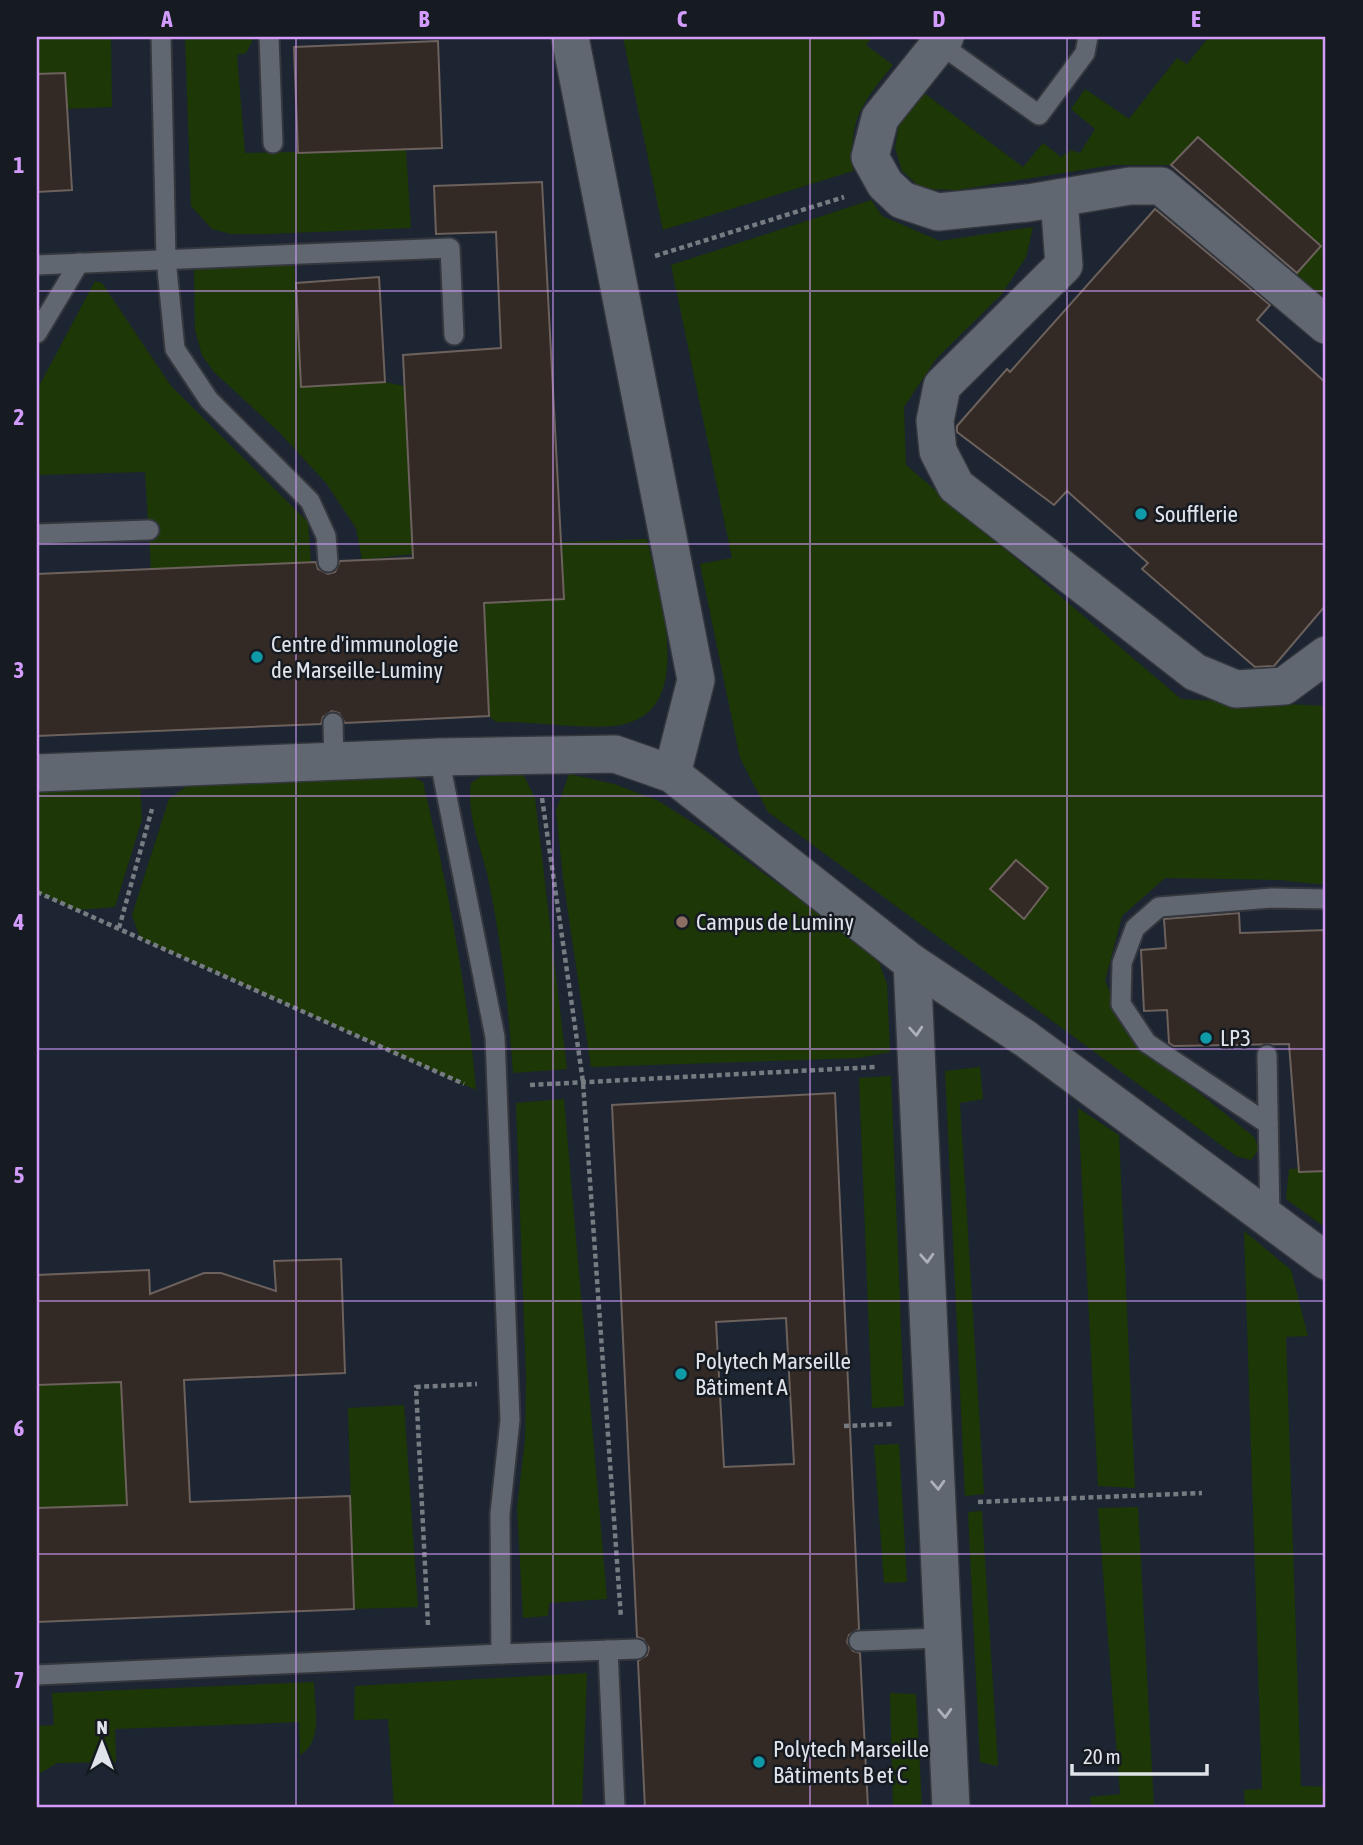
<svg xmlns="http://www.w3.org/2000/svg" width="1363" height="1845" viewBox="0 0 1363 1845" font-family="'Asap Condensed',sans-serif">
  <style>
    .built { fill: #1c2531 }
    .green { fill: #1d3806 }
    .building { fill: #332925; stroke: #6c615c; stroke-width: 2; fill-rule: evenodd }
    .lines { fill: none; stroke-linecap: round; stroke-linejoin: round }
    .service-casing { stroke: #34373d; stroke-width: 23 }
    .minor-casing { stroke: #34373d; stroke-width: 40 }
    .path { stroke: #777b82; stroke-width: 4.5; stroke-dasharray: 5 3.5; stroke-linecap: butt }
    .service { stroke: #616770; stroke-width: 19 }
    .minor { stroke: #616770; stroke-width: 37 }
    .oneway { stroke: #adb1b9 }
    .grid { fill: none; stroke: #d39cfc; stroke-width: 2; stroke-opacity: 0.55 }
    .culture-dot { fill: #0f9aa8; stroke: #161b22; stroke-width: 2.5 }
    .education-dot { fill: #8d6e63; stroke: #161b22; stroke-width: 2.5 }
    .labels { text-anchor: middle; dominant-baseline: central; stroke-width: 5; stroke-linejoin: round; paint-order: stroke }
    .poi-label { font-size: 23px; fill: #e0e3e9; stroke: #161b22; text-anchor: start }
    .neatline { fill: none; stroke: #d39cfc; stroke-width: 2.5 }
    .grid-label { font-size: 23px; text-anchor: middle; font-weight: bold; fill: #d39cfc }
  </style>
  <rect width="100%" height="100%" fill="#161b22"/>
  <!-- built -->
  <rect class="built" x="37" y="37" width="1289" height="1771"/>
  <!-- green -->
  <g class="green">
    <polygon points="37,37 111,37 112,107 37,110"/>
    <polygon points="185,37 254,37 246,53 237,55 245,153 406,150 411,228 266,234 231,234 212,229 191,206"/>
    <path d="M623 37H872L866 45 893 65C861 105 849 118 853 171L663 230Z"/>
    <polygon points="1209,37 1326,37 1326,300 1296,274 1320,246 1198,137 1171,165 1113,165 957,190 923,189 902,171 895,148 900,119 924,93 1023,167 1043,143 1061,157 1071,150 1080,153 1095,129 1071,109 1085,89 1129,119 1177,58 1187,64"/>
    <polygon points="871,200 882,216 940,241 1033,227 1026,257 1002,294 936,359 904,407 906,465 1181,699 1326,706 1326,885 1280,880 1165,878 1122,916 1105,981 1131,1038 1254,1137 1259,1149 1251,1160 1236,1156 768,812 740,758 700,564 732,558 671,265"/>
    <polygon points="294,259 301,387 385,382 404,386 412,554 362,560 356,528 326,483 279,432 213,371 202,355 195,330 194,268 209,262"/>
    <polygon points="95,281 102,283 171,386 308,522 311,563 151,569 145,472 37,475 37,390"/>
    <path d="M647 539C658 593 702 718 613 726 575 729 535 721 496 722L489 716 484 603 564 599 561 542Z"/>
    <path d="M522 772 535 798 567 1069 513 1073C509 1011 502 948 490 887 484 852 466 819 471 783L486 773Z"/>
    <polygon points="569,774 614,784 657,800 706,831 855,940 879,962 887,984 890,1052 859,1058 591,1067 563,878 556,811"/>
    <path d="M407 775 423 782C447 884 467 986 476 1090L140 938 132 915 169 799 188 785Z"/>
    <polygon points="140,787 142,819 115,907 77,910 37,892 37,792"/>
    <polygon points="980,1067 983,1099 960,1103 984,1494 965,1496 945,1071"/>
    <polygon points="891,1076 904,1406 872,1408 859,1078"/>
    <polygon points="564,1099 607,1599 549,1603 548,1616 523,1618 517,1508 525,1440 526,1376 516,1103"/>
    <polygon points="1078,1108 1119,1135 1135,1488 1098,1486"/>
    <polygon points="1326,1168 1326,1228 1286,1199 1289,1169"/>
    <polygon points="1244,1231 1291,1270 1308,1336 1286,1337 1301,1786 1326,1787 1326,1808 1245,1808 1244,1790 1262,1789"/>
    <polygon points="121,1382 127,1505 37,1508 37,1385"/>
    <polygon points="404,1405 418,1607 354,1609 348,1408"/>
    <polygon points="899,1444 907,1582 884,1583 874,1445"/>
    <polygon points="1138,1507 1154,1808 1092,1808 1090,1797 1120,1794 1098,1508"/>
    <polygon points="982,1511 998,1766 980,1762 968,1512"/>
    <polygon points="587,1673 582,1808 394,1808 388,1719 354,1720 355,1686"/>
    <path d="M314 1682C314 1706 324 1741 300 1755L299 1722 115 1729 116 1762 57 1763 37 1775V1726L54 1725 52 1693Z"/>
    <polygon points="890,1693 916,1694 922,1808 893,1808"/>
  </g>
  <!-- building -->
  <g class="building">
    <polygon points="438,41 442,148 298,153 294,47"/>
    <polygon points="65,73 72,190 37,192 37,74"/>
    <polygon points="1198,137 1321,246 1297,273 1171,165"/>
    <polygon points="542,182 564,599 484,603 489,716 345,723 339,713 332,711 323,717 321,724 37,736 37,574 316,562 318,569 328,574 335,572 340,561 413,558 403,355 501,348 496,232 436,234 434,186"/>
    <polygon points="1155,209 1270,305 1257,320 1326,383 1326,605 1274,666 1255,667 1142,569 1148,563 1067,491 1054,505 957,432 957,426 1007,369 1010,372"/>
    <polygon points="379,277 385,382 301,387 296,283"/>
    <polygon points="1016,860 1048,888 1024,919 990,889"/>
    <polygon points="1239,913 1240,933 1326,930 1326,1171 1299,1172 1289,1044 1174,1046 1169,1043 1167,1010 1144,1011 1141,950 1166,948 1164,919"/>
    <path d="M835 1093 859 1629 849 1635 847 1642 853 1651 860 1653 868 1808H645L638 1661 647 1655 649 1648 643 1639 637 1637 612 1105ZM786 1318 794 1464 724 1467 716 1322Z"/>
    <polygon points="341,1259 345,1373 184,1380 190,1502 350,1496 354,1609 37,1622 37,1508 127,1505 121,1382 37,1385 37,1275 149,1270 150,1294 204,1273 221,1273 276,1291 274,1261"/>
  </g>
  <g class="lines">
    <!-- service casing -->
    <g class="service-casing">
      <g id="service">
        <polyline points="161,37 166,259 175,349 209,400 310,501 326,536 328,562"/>
        <polyline points="269,37 273,143"/>
        <polyline points="940,44 1039,115 1085,53 1088,37"/>
        <polyline points="37,265 450,248 454,335"/>
        <polyline points="37,333 79,263"/>
        <polyline points="37,534 149,530"/>
        <polyline points="333,723 334,761"/>
        <polyline points="1267,1055 1270,1220"/>
        <polyline points="1268,1124 1147,1043 1121,1004 1122,963 1135,928 1159,907 1272,898 1326,899"/>
        <polyline points="859,1641 941,1638"/>
        <polyline points="608,1650 615,1808"/>
        <polyline points="501,1654 637,1649"/>
        <polyline points="37,1675 501,1654 500,1514 510,1420 495,1037 439,757"/>
      </g>
    </g>
    <!-- minor casing -->
    <g class="minor-casing">
      <g id="minor">
        <polyline points="570,37 696,680 672,774"/>
        <polyline points="945,37 880,118 870,157 885,184 902,200 938,212 1028,203 1130,186 1161,186 1326,325"/>
        <polyline points="1059,198 1064,265 942,386 935,421 938,451 956,486 1195,672 1236,689 1284,686 1326,655"/>
        <polyline points="37,773 439,757 615,754 672,774 912,963 1026,1039 1326,1261"/>
        <polyline points="912,963 951,1808"/>
      </g>
    </g>
    <!-- path -->
    <g class="path">
      <polyline points="655,256 844,197"/>
      <polyline points="542,798 583,1082 621,1618"/>
      <polyline points="37,892 464,1084"/>
      <polyline points="119,928 152,809"/>
      <polyline points="530,1085 875,1067"/>
      <polyline points="844,1426 892,1424"/>
      <polyline points="978,1502 1202,1493"/>
      <polyline points="428,1625 416,1387 477,1384"/>
    </g>
    <!-- service -->
    <use href="#service" class="service"/>
    <!-- minor -->
    <use href="#minor" class="minor"/>
  </g>
  <!-- one-way arrows -->
  <defs><path id="oneway-chevron" d="M-2-3.5L2.5 0L-2 3.5" fill="none" stroke-width="1.6" stroke-linecap="round" stroke-linejoin="round" transform="scale(1.75)"/></defs>
  <g class="oneway">
    <use href="#oneway-chevron" transform="translate(916 1031) rotate(86)"/>
    <use href="#oneway-chevron" transform="translate(927 1258) rotate(87)"/>
    <use href="#oneway-chevron" transform="translate(938 1485) rotate(87)"/>
    <use href="#oneway-chevron" transform="translate(945 1713) rotate(87)"/>
  </g>
  <!-- grid -->
  <path class="grid" d="M296 37V1808M553 37V1808M810 37V1808M1067 37V1808M37 291H1326M37 544H1326M37 796H1326M37 1049H1326M37 1301H1326M37 1554H1326"/>
  <!-- markers -->
  <g class="culture-dot">
    <circle cx="1141" cy="514" r="7"/>
    <circle cx="257" cy="657" r="7"/>
    <circle cx="1206" cy="1038" r="7"/>
    <circle cx="681" cy="1374" r="7"/>
    <circle cx="759" cy="1762" r="7"/>
  </g>
  <circle class="education-dot" cx="682" cy="922" r="7"/>
  <g class="labels">
    <!-- poi labels -->
    <g class="poi-label">
      <text x="1155" y="514">Soufflerie</text>
      <text x="271" y="644">Centre d'immunologie<tspan x="271" dy="26">de Marseille-Luminy</tspan></text>
      <text x="696" y="922">Campus de Luminy</text>
      <text x="1220" y="1038">LP3</text>
      <text x="695" y="1361">Polytech Marseille<tspan x="695" dy="26">Bâtiment A</tspan></text>
      <text x="773" y="1749">Polytech Marseille<tspan x="773" dy="26">Bâtiments B et C</tspan></text>
    </g>
  </g>
  <!-- border -->
  <rect width="1363" height="1845" fill="none" stroke="#161b22" stroke-width="77"/>
  <!-- north arrow -->
  <g transform="translate(102 1744)" stroke="#161b22" stroke-width="5" paint-order="stroke">
  <path d="M0-5L12 26L0 18L-12 26Z" fill="#e0e3e9"/>
  <text y="-10" font-size="19" font-weight="bold" text-anchor="middle" fill="#e0e3e9">N</text>
  </g>
  <!-- scale -->
  <path d="M1072 1764v10h135v-10" fill="none" stroke="#e0e3e9" stroke-width="3.5"/>
  <text x="1083" y="1764" font-size="21" fill="#e0e3e9" stroke="#161b22" stroke-width="5" paint-order="stroke">20 m</text>
  <rect x="38" y="38" width="1286" height="1768" class="neatline"/>
  <g class="grid-label">
    <text x="167" y="27">A</text>
    <text x="424" y="27">B</text>
    <text x="682" y="27">C</text>
    <text x="939" y="27">D</text>
    <text x="1196" y="27">E</text>
    <text x="19" y="173">1</text>
    <text x="19" y="425">2</text>
    <text x="19" y="678">3</text>
    <text x="19" y="930">4</text>
    <text x="19" y="1183">5</text>
    <text x="19" y="1436">6</text>
    <text x="19" y="1688">7</text>
  </g>
</svg>
